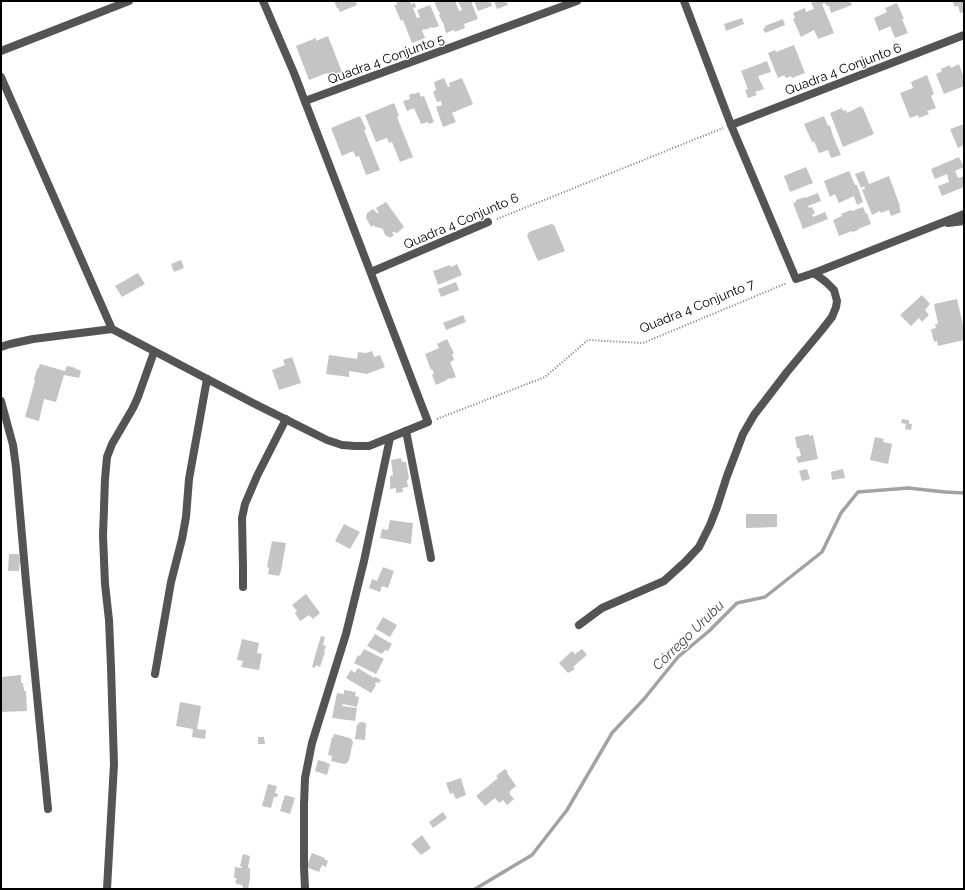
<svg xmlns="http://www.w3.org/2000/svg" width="965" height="890" viewBox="0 0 965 890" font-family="Raleway,sans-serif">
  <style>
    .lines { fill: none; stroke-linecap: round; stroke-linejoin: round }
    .stream { stroke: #a2a2a2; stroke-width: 3.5 }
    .building { fill: #c4c4c4 }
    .path { stroke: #767676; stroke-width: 2; stroke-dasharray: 1 2; stroke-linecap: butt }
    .minor { stroke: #545454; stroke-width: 8 }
    .labels { text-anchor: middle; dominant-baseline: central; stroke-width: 3; stroke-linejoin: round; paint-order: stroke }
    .street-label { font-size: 13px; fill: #000; stroke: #fff }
    .water-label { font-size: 14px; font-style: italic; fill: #434343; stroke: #fff }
  </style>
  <rect width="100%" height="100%" fill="#fff"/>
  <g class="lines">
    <!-- stream -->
    <polyline class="stream" points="475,889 532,855 567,810 612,733 644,699 678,657 709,631 737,603 765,597 822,552 841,513 858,492 908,488 945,492 964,493"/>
  </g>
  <!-- building -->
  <g class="building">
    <polygon points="334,1 352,1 352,2 355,1 357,5 340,12 338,8 337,8"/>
    <polygon points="396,1 410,1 411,4 415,3 416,7 413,8 417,18 420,17 417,10 430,5 439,26 433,28 432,27 425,30 425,29 422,30 425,38 412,43 403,20 401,21 394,5 397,5"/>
    <polygon points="434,1 455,1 459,11 462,10 458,1 471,1 478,19 464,24 465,28 455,32 454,30 446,33 444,26 444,25 443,22 442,22 439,15 440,14 439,11 438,11"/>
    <polygon points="474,1 490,1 492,6 478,11"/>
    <polygon points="494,1 506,1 508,5 497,9"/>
    <polygon points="814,1 850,1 852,5 831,13 829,6 827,6 825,3 822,4 834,33 818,39 815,32 814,30 801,37 793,19 795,18 793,13 805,8 806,12 814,9 811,2"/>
    <polygon points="952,1 964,1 964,12 960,13 958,6 955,7"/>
    <polygon points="897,3 904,19 902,19 908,33 895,38 891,28 891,26 879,31 874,18 887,12 885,8"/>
    <polygon points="742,18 744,24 726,31 724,24"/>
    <polygon points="783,19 785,25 765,33 763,29 765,28 765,26"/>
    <polygon points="328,36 342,72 334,75 333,73 328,75 327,73 309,80 296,46 316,38 316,41"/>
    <polygon points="794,45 805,73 792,78 791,76 786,78 784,75 778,78 768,53 775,50 776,52"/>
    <polygon points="767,61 771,72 758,76 764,89 755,92 757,95 748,98 745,90 748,89 741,71"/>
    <polygon points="959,64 964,78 964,86 944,94 936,74 942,71 941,69 950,65 951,68"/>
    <polygon points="927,75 934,94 931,96 936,108 927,111 929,114 919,118 918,115 910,118 900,93 913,88 911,82"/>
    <polygon points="444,78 448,87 450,86 449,83 462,78 473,104 452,113 456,122 443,127 436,107 442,105 441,101 437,102 433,92 436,90 434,82"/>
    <polygon points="419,92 421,97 424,96 434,122 429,124 428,122 421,124 414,108 407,111 403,101 410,99 409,95 413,93 414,94"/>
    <polygon points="394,103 399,116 397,117 413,157 400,162 392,142 389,143 387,138 376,142 365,115"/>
    <polygon points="861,106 862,108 863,108 874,134 843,147 830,113 842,108 843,111 846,110 847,113"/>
    <polygon points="360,116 366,129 364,130 380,170 366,175 359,156 356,157 353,151 342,156 331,128"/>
    <polygon points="824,116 828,126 830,125 833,136 841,155 831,158 828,150 819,153 814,141 812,142 804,124"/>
    <polygon points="964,124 964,145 958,148 950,129"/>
    <polygon points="959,157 964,167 955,171 958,178 964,176 964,187 942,196 938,186 949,182 947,174 935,179 931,169"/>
    <polygon points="806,167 813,183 790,192 784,176"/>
    <polygon points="849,171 855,185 857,185 863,202 857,205 854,196 839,203 835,194 830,197 824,181"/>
    <polygon points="864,171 869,184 889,176 900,206 899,206 901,212 891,216 889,210 881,213 880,211 872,215 862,190 865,189 864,186 861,188 855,174"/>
    <polygon points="818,193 821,201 808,206 809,208 812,207 815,213 812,215 813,217 825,212 828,219 803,229 793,203 796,202 796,200 805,197 805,198"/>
    <polygon points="386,202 404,227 397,233 393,232 392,233 394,235 390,238 388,236 387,237 384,233 383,229 381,228 376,227 375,227 374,225 371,227 366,218 367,213 373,209 377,213 379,213 376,208"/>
    <polygon points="863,207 866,214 867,213 871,224 858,229 858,230 853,232 852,231 839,236 833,220 842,216 841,214 851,210 852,211"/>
    <polygon points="551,224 554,225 565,251 538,261 527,236 529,232"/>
    <polygon points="181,260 184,268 174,272 171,264"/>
    <polygon points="457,264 462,275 438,285 433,271 450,265 451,267"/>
    <polygon points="138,273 145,284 122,297 115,286"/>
    <polygon points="456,282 459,290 441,297 438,289"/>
    <polygon points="922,295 930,304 925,310 929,315 922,322 919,318 911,326 900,315"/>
    <polygon points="957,299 964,329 964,340 938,346 937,341 934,342 931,329 936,328 935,324 938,324 934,304"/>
    <polygon points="463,315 466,322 446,330 443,323"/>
    <polygon points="447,339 454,353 452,354 454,360 450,362 456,377 450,379 450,378 447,379 447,380 436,385 432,375 434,374 432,369 431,370 425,354 439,348 437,344"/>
    <polygon points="372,351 374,357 380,355 385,367 367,374 349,371 349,377 326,374 329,355 357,359 358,352 366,353"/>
    <polygon points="292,357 301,383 279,390 272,370 285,365 283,360"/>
    <polygon points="40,364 65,371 67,366 76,368 75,370 77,369 81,371 79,378 64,375 56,402 44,399 39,421 25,417 35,381 34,380 37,369 38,369"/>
    <polygon points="902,419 909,420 909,424 912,424 911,430 905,429 906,424 901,423"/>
    <polygon points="809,434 809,436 813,435 818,459 798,463 796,457 801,456 799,448 797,448 795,437"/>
    <polygon points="875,437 884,439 883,442 892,444 888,464 870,460"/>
    <polygon points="401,458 402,462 406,462 409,478 407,480 408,487 402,488 403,492 396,493 396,488 390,489 390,476 393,475 391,460"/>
    <polygon points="807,469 810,479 802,481 799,471"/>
    <polygon points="843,469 845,478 832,480 831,472"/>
    <polygon points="746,514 777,514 777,527 746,528"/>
    <polygon points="390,520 413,523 411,544 380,538 382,529 388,530"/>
    <polygon points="344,524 360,532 350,549 335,541"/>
    <polygon points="272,541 286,543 281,571 279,576 268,574 269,568 267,567"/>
    <polygon points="9,554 19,554 19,558 20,558 19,571 8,571"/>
    <polygon points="383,567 394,571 388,588 382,586 380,592 369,588 372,579 377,581"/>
    <polygon points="306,594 320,613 313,619 309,615 300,621 295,613 297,611 292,605"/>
    <polygon points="383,617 397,625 390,637 376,629"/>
    <polygon points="375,634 392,644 388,651 385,650 382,654 367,646"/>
    <polygon points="321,636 325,637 323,645 326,646 324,652 325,652 320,667 316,665 315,668 312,667 315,656"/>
    <polygon points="242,639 259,643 257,653 262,654 259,670 241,667 243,661 237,660"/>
    <polygon points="364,649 384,659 376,674 354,663 358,655 360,656"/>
    <polygon points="582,649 587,655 573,667 575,669 568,673 559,663 572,651 575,654"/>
    <polygon points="358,668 374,678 375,677 381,680 379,683 376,682 375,684 376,685 371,693 346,678 351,670 355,673"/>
    <polygon points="21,675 21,683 23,683 24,691 26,691 27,711 1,712 1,677"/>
    <polygon points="344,690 356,692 355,696 359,697 357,707 343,704 342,706 357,708 355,721 332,718 337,693 344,694"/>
    <polygon points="180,702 201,706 197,729 206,730 205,739 192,737 193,729 176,726"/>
    <polygon points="360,722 366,723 365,740 355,739 357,725"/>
    <polygon points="334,734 350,738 352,740 353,742 349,760 347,763 344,764 331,761 332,756 328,755 332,737 333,738"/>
    <polygon points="258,737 264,737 265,744 258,744"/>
    <polygon points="318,760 326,762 326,763 330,764 327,775 315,771"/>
    <polygon points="505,769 508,772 507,773 516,786 510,791 511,792 509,793 514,799 507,805 503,800 499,803 495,798 485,806 476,796 498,778 496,776"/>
    <polygon points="461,778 466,795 456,799 453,793 450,794 446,783"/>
    <polygon points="268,784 277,786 275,793 278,794 277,797 274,797 271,808 262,806"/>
    <polygon points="285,795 295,798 290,814 280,811"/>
    <polygon points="443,812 447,818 433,828 429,822"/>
    <polygon points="422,835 431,848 421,855 411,844"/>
    <polygon points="312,853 325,858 324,859 328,861 326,867 322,865 319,872 306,867"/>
    <polygon points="243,854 250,856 248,868 250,868 250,879 248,889 243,889 243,886 242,886 242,885 236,884 236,882 235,882 237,878 234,878 235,867 242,868 242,867 240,866"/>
  </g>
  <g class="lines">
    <!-- path -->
    <g class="path">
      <polyline points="497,219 723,128"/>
      <polyline points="437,419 545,377 588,340 643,343 787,283"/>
    </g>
    <!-- minor -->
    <g class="minor">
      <polyline points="684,1 731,125 796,279 814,273 964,214"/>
      <polyline points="1,51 129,1"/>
      <polyline points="1,77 112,329"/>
      <polyline points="305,101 577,1"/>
      <polyline points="731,125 964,35"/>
      <polyline points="948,223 964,221"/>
      <polyline points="371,272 488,222"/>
      <polyline points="1,347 10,344 33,339 112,329 253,403 327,440 342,445 355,446 369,446 428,422 294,73 263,1"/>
      <polyline points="1,401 13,445 16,467 26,582 48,809"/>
      <polyline points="406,431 431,558"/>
      <polyline points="243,587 243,568 242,518 245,504 257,476 286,419"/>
      <polyline points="579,625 602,608 664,581 685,562 699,547 710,525 717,507 727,476 743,434 754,415 787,372 821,331 832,317 836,307 837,301 834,290 826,282 814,273"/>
      <polyline points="155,674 171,582 182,539 186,517 189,479 207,379"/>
      <polyline points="107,889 114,764 111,667 109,620 105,584 103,536 105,479 107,457 112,444 133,408 138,397 154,352"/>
      <polyline points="305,889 304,867 304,805 305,778 312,743 346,634 364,561 390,438"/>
    </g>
  </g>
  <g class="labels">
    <!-- street labels -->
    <g class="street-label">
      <text transform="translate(386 59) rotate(-20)">Quadra 4 Conjunto 5</text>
      <text transform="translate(843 69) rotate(-21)">Quadra 4 Conjunto 6</text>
      <text transform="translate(461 221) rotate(-23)">Quadra 4 Conjunto 6</text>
      <text transform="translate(697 306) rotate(-22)">Quadra 4 Conjunto 7</text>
    </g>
    <!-- water labels -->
    <g class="water-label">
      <text transform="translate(688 635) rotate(-44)">Córrego Urubu</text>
    </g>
  </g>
  <!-- border -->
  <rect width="965" height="890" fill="none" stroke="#000000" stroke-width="4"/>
</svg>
